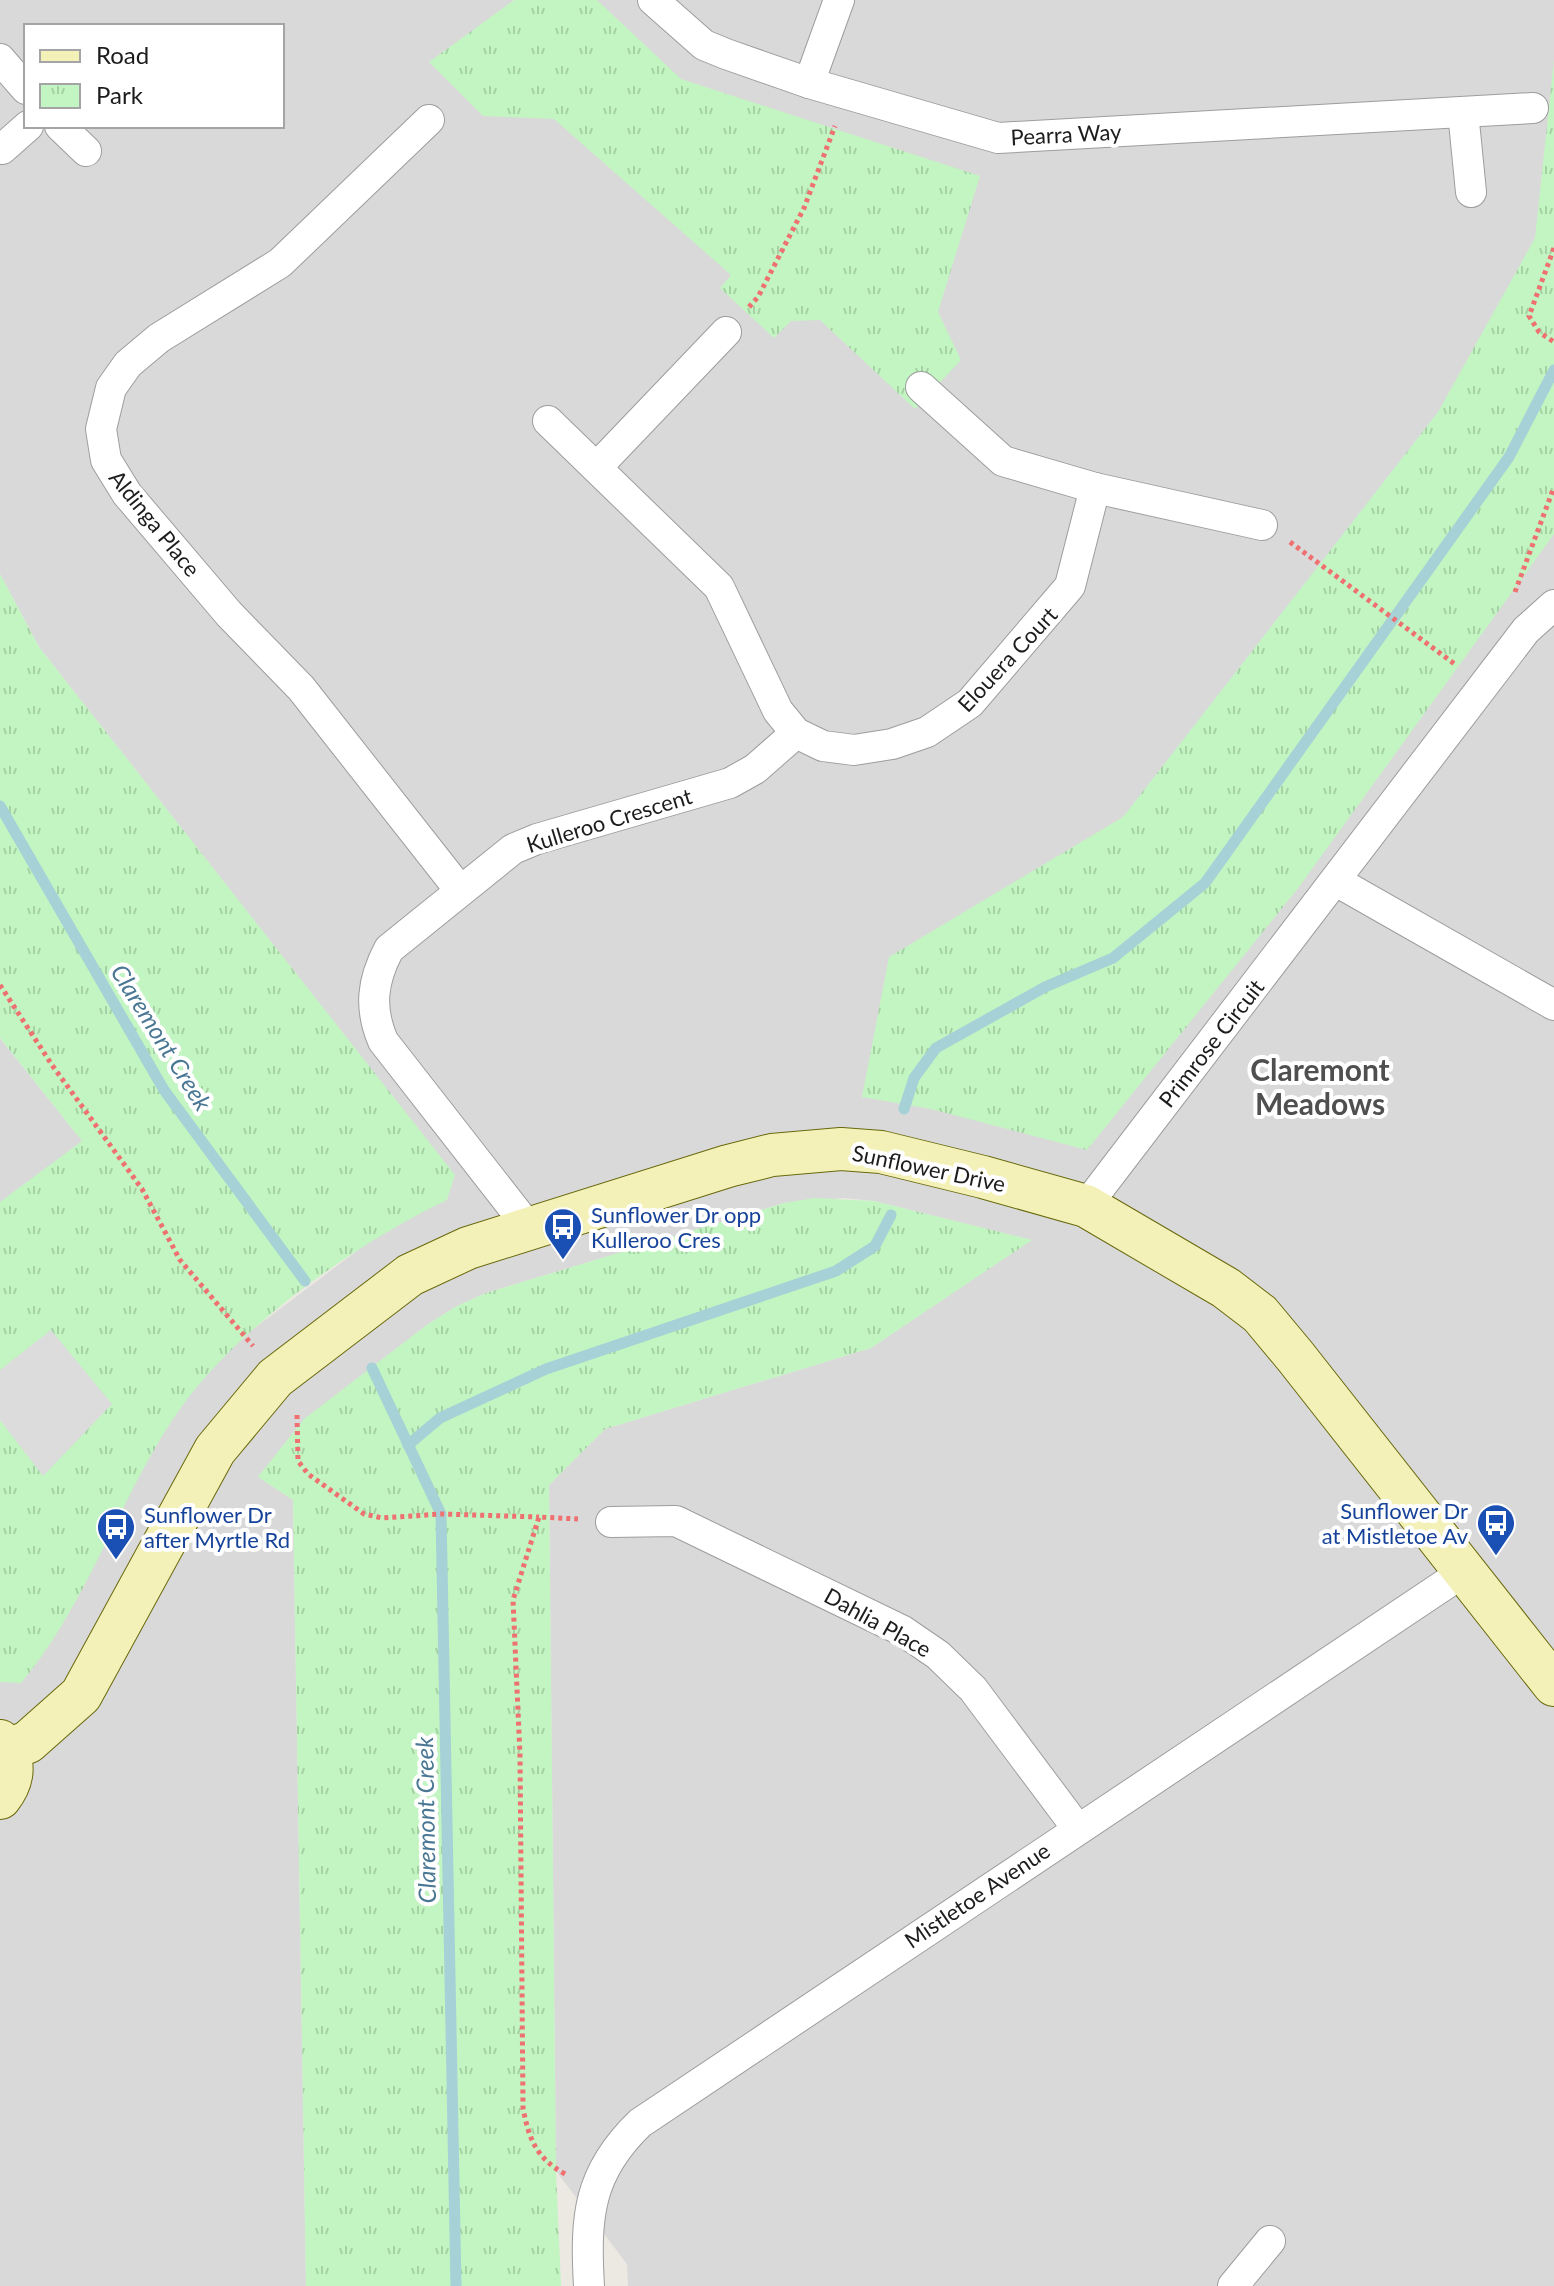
<svg xmlns="http://www.w3.org/2000/svg" width="1554" height="2286" viewBox="0 0 1554 2286" font-family="Lato,sans-serif">
  <style>
    .residential { fill: #dad9d9; fill-rule: evenodd }
    .park { fill: url(#park-tufts) }
    .parking { fill: #dcdcdc }
    .lines { fill: none; stroke-linecap: round; stroke-linejoin: round }
    .stream { stroke: #a5d1d7; stroke-width: 11 }
    .street-casing { stroke: #9d9d9d; stroke-width: 32 }
    .secondary-casing { stroke: #68690c; stroke-width: 44 }
    .path { stroke: #ef7070; stroke-width: 5; stroke-dasharray: 4 4; stroke-linecap: butt }
    .street { stroke: #fff; stroke-width: 30 }
    .secondary { stroke: #f4f1b8; stroke-width: 42 }
    .labels { text-anchor: middle; dominant-baseline: central; stroke-width: 8; stroke-linejoin: round; paint-order: stroke }
    .street-label { font-size: 22px; fill: #1c1c1c; stroke: #fff }
    .transit-label { font-size: 22px; fill: #164399; stroke: #fff; text-anchor: start }
    .water-label { font-size: 24px; font-style: italic; fill: #4a7794; stroke: #fff }
    .district-label { font-size: 30px; font-weight: bold; fill: #4f4f4f; stroke: #fff }
  </style>
  <defs>
    <pattern id="park-tufts" width="24" height="20" patternUnits="userSpaceOnUse" patternTransform="scale(2)"><rect width="24" height="20" fill="#c2f5c1"/><path d="M3 7l-1-3M5 7V3M7 7l1-3M15 17l-1-3M17 17v-4M19 17l1-3" fill="none" stroke="#a6d1a5"/></pattern>
  </defs>
  <rect width="100%" height="100%" fill="#ece8e2"/>
  <!-- residential -->
  <path class="residential" d="M0 0H1554V2286H628L627 2264 556 2171 549 1485 605 1429 871 1348 1031 1240 874 1201 844 1198 784 1203 486 1293 457 1306 428 1324 259 1477 293 1500 306 2286H0V1038L240 1339 382 1232 447 1199 454 1175 39 647 0 574ZM26 26H282V126H26Z"/>
  <!-- park -->
  <g class="park">
    <polygon points="514,0 597,0 681,79 980,176 938,312 961,360 915,409 820,320 791,321 774,338 720,288 731,275 554,119 483,116 429,62"/>
    <polygon points="1554,60 1554,534 1299,887 1087,1150 931,1109 862,1097 889,957 1123,817 1438,412 1535,238"/>
    <path d="M0 574 39 647 455 1175 447 1200C353 1245 231 1331 173 1419 117 1504 87 1604 21 1683L0 1682V1202L82 1141 0 1038Z"/>
    <polygon points="815,1198 874,1201 1032,1240 871,1348 605,1429 549,1485 556,2171 561,2286 306,2286 293,1500 258,1477 304,1419 428,1324 457,1306 486,1293 784,1203"/>
  </g>
  <!-- parking -->
  <polygon class="parking" points="51,1330 112,1404 43,1476 0,1420 0,1370"/>
  <g class="lines">
    <!-- stream -->
    <g class="stream">
      <polyline points="0,806 164,1090 305,1281"/>
      <polyline points="904,1109 914,1078 936,1048 1045,987 1113,958 1205,883 1509,457 1554,370"/>
      <polyline points="372,1368 441,1514 456,2286"/>
      <polyline points="408,1445 440,1418 546,1369 836,1271 875,1246 891,1215"/>
    </g>
    <!-- street casing -->
    <g class="street-casing">
      <g id="street">
        <polyline points="653,0 704,45 726,54 809,83 998,138 1533,108"/>
        <polyline points="0,59 26,89"/>
        <polyline points="809,83 839,0"/>
        <polyline points="1463,112 1471,192"/>
        <polyline points="429,120 280,263 159,338 128,364 111,388 101,429 106,460 127,494 229,614 301,688 459,889"/>
        <polyline points="60,126 86,151"/>
        <polyline points="2,149 28,126"/>
        <polyline points="921,387 1003,461 1095,488 1262,525"/>
        <polyline points="548,421 719,587 778,711 796,733 823,746 854,750 892,744 927,732 970,703 1070,586 1095,488"/>
        <polyline points="597,467 726,332"/>
        <polyline points="1336,881 1554,1005"/>
        <polyline points="1086,1206 1526,630 1554,605"/>
        <path d="M529 1228 383 1041C369 1008 372 981 389 949L513 849 537 839 730 783 755 769 796 733"/>
        <polyline points="611,1522 676,1521 903,1631 938,1655 973,1689 1077,1828"/>
        <path d="M589 2286C585 2217 588 2173 640 2123L1465 1571"/>
        <polyline points="1233,2286 1270,2241"/>
      </g>
    </g>
    <!-- secondary casing -->
    <g class="secondary-casing">
      <g id="secondary">
        <path d="M0 1741C16 1760 15 1779 0 1798"/>
        <polyline points="8,1750 28,1742 81,1695 215,1450 275,1378 410,1275 468,1248 728,1166 772,1155 841,1149 881,1152 983,1177 1086,1206 1226,1288 1260,1314 1295,1356 1554,1685"/>
      </g>
    </g>
    <!-- path -->
    <g class="path">
      <polyline points="1554,248 1529,316 1539,332 1554,342"/>
      <polyline points="749,307 758,297 804,208 835,126"/>
      <polyline points="1290,542 1456,665"/>
      <polyline points="1515,592 1554,487"/>
      <polyline points="0,985 52,1065 142,1189 180,1260 253,1346"/>
      <polyline points="297,1415 298,1461 308,1474 364,1514 382,1518 441,1514 539,1517"/>
      <path d="M565 2174C536 2158 529 2139 523 2108L520 1755 513 1600 539 1517 578 1519"/>
    </g>
    <!-- street -->
    <use href="#street" class="street"/>
    <!-- secondary -->
    <use href="#secondary" class="secondary"/>
  </g>
  <!-- icons -->
  <defs>
    <g id="bus-pin" transform="scale(2)"><path d="M0 17L-7.5 6A9.5 9.5 0 1 1 7.5 6Z" fill="#1a4fb4" stroke="#fff"/><path d="M-5-6H5V4H4V6H2V4H-2V6H-4V4H-5ZM-3.5-4V0h7V-4ZM-3.5 1.2v1.5H-2V1.2ZM2 1.2v1.5H3.5V1.2Z" fill="#fff"/></g>
  </defs>
  <g fill-rule="evenodd">
    <use href="#bus-pin" x="563" y="1227"/>
    <use href="#bus-pin" x="1496" y="1523"/>
    <use href="#bus-pin" x="116" y="1527"/>
  </g>
  <g class="labels">
    <!-- street labels -->
    <g class="street-label">
      <text transform="translate(1066 134) rotate(-3)">Pearra Way</text>
      <text transform="translate(155 523) rotate(51)">Aldinga Place</text>
      <text transform="translate(1007 659) rotate(-47)">Elouera Court</text>
      <text transform="translate(609 820) rotate(-17)">Kulleroo Crescent</text>
      <text transform="translate(1211 1043) rotate(-52)">Primrose Circuit</text>
      <text transform="translate(929 1168) rotate(12)">Sunflower Drive</text>
      <text transform="translate(878 1622) rotate(29)">Dahlia Place</text>
      <text transform="translate(977 1895) rotate(-34)">Mistletoe Avenue</text>
    </g>
    <!-- transit labels -->
    <g class="transit-label">
      <text x="591" y="1214">Sunflower Dr opp<tspan x="591" dy="25">Kulleroo Cres</tspan></text>
      <text x="1468" y="1510" text-anchor="end">Sunflower Dr<tspan x="1468" dy="25">at Mistletoe Av</tspan></text>
      <text x="144" y="1514">Sunflower Dr<tspan x="144" dy="25">after Myrtle Rd</tspan></text>
    </g>
    <!-- water labels -->
    <g class="water-label">
      <text transform="translate(162 1037) rotate(58)">Claremont Creek</text>
      <text transform="translate(425 1820) rotate(-91)">Claremont Creek</text>
    </g>
    <!-- district labels -->
    <g class="district-label">
      <text x="1320" y="1069">Claremont<tspan x="1320" dy="34">Meadows</tspan></text>
    </g>
  </g>
  <!-- legend -->
  <rect x="24" y="24" width="260" height="104" fill="#ffffff" stroke="#a4a4a4" stroke-width="2"/>
  <rect x="40" y="50" width="40" height="12" fill="#f4f1b8" stroke="#a4a4a4" stroke-width="2"/>
  <text x="96" y="64" font-size="24" fill="#1c1c1c">Road</text>
  <rect x="40" y="84" width="40" height="24" fill="url(#park-tufts)" stroke="#a4a4a4" stroke-width="2"/>
  <text x="96" y="104" font-size="24" fill="#1c1c1c">Park</text>
</svg>
